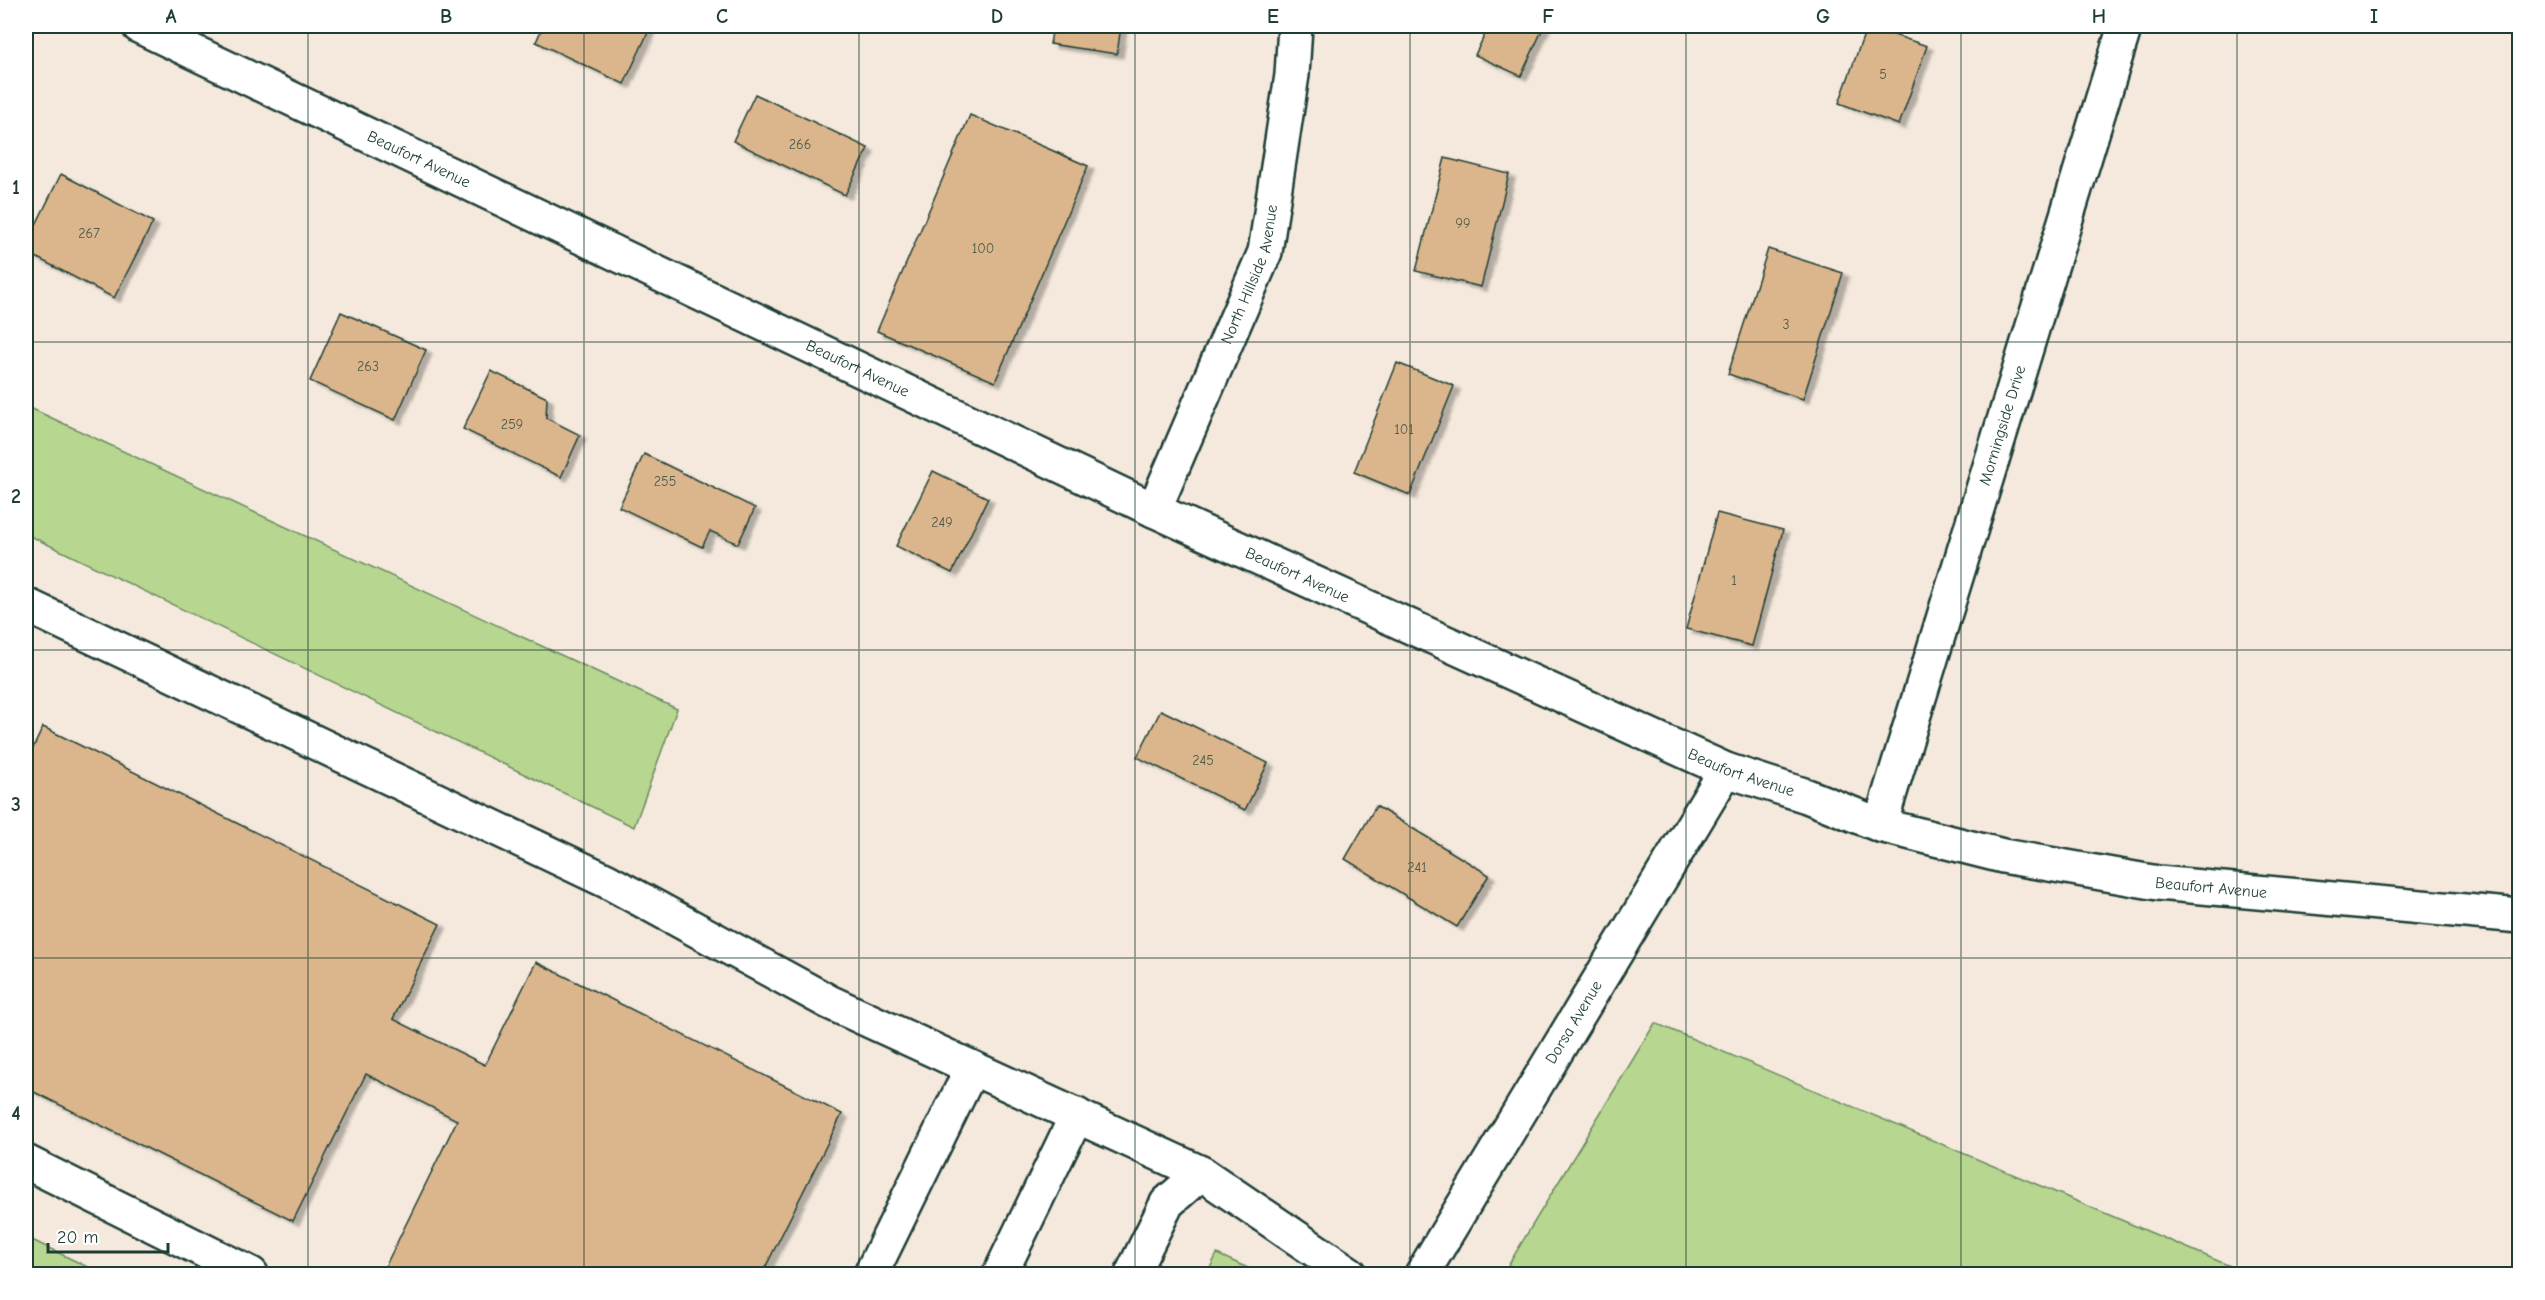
<svg xmlns="http://www.w3.org/2000/svg" width="2545" height="1300" viewBox="0 0 2545 1300" font-family="'Comic Neue',sans-serif">
  <style>
    .green { fill: #b7d68f; stroke: #6b8a62; stroke-width: 1.5 }
    .building { fill: #dbb68c; stroke: #1f3d34; stroke-width: 1.5; filter: url(#shadow) }
    .lines { fill: none; stroke-linecap: round; stroke-linejoin: round }
    .minor-casing { stroke: #1f3d34; stroke-width: 38 }
    .minor { stroke: #fff; stroke-width: 33 }
    .grid { fill: none; stroke: #1f3d34; stroke-width: 1.5; stroke-opacity: 0.55 }
    .labels { text-anchor: middle; dominant-baseline: central; stroke-width: 4.5; stroke-linejoin: round; paint-order: stroke }
    .number-label { font-size: 14px; fill: #4e5b4a }
    .street-label { font-size: 16px; fill: #1f3d34; stroke: #fff }
    .neatline { fill: none; stroke: #1f3d34; stroke-width: 2 }
    .grid-label { font-size: 20px; text-anchor: middle; font-weight: bold; fill: #1f3d34 }
  </style>
  <defs>
    <filter id="shadow"><feDropShadow dx="6" dy="4" stdDeviation="1.5" flood-color="#0004"/></filter>
  </defs>
  <rect width="100%" height="100%" fill="#f4e9dc"/>
  <filter id="ink" filterUnits="userSpaceOnUse"><feTurbulence type="fractalNoise" baseFrequency=".0167" numOctaves="2"/><feDisplacementMap in="SourceGraphic" scale="12" xChannelSelector="R" yChannelSelector="G"/><feConvolveMatrix kernelMatrix="1 2 1 2 8 2 1 2 1" color-interpolation-filters="sRGB"/></filter>
  <g filter="url(#ink)">
    <!-- green -->
    <g class="green">
      <polygon points="26,406 677,709 634,827 26,534"/>
      <polygon points="1655,1023 2249,1274 1534,1274 1507,1267"/>
      <polygon points="26,1237 102,1274 26,1274"/>
      <polygon points="1217,1254 1261,1274 1207,1274"/>
    </g>
    <!-- building -->
    <g class="building">
      <polygon points="543,26 651,26 624,84 536,42"/>
      <polygon points="1053,26 1121,26 1117,54 1050,44"/>
      <polygon points="1489,26 1544,26 1521,76 1475,55"/>
      <polygon points="1867,26 1927,46 1899,125 1839,103"/>
      <polygon points="755,94 868,148 845,195 733,141"/>
      <polygon points="970,115 1088,166 995,382 877,331"/>
      <polygon points="1445,158 1509,174 1481,287 1416,271"/>
      <polygon points="61,174 153,222 114,298 26,252 26,245"/>
      <polygon points="1768,249 1843,273 1803,399 1728,374"/>
      <polygon points="341,312 426,350 395,420 310,381"/>
      <polygon points="1397,363 1454,386 1410,495 1354,472"/>
      <polygon points="491,371 547,398 546,418 580,435 561,477 463,429"/>
      <polygon points="644,454 755,508 738,544 710,531 702,547 619,507"/>
      <polygon points="933,471 988,498 952,573 896,546"/>
      <polygon points="1717,513 1783,530 1752,646 1686,629"/>
      <polygon points="1161,710 1268,763 1245,810 1137,757"/>
      <polygon points="43,727 440,924 393,1019 485,1065 536,962 842,1114 762,1274 396,1274 384,1269 457,1120 366,1074 293,1221 26,1088 26,763"/>
      <polygon points="1376,806 1489,875 1457,927 1345,859"/>
    </g>
    <g class="lines">
      <!-- minor casing -->
      <g class="minor-casing">
        <g id="minor">
          <path id="s1" d="M139 26 1154 510 1726 770 1807 796 1880 825 2003 856 2158 883 2520 916"/>
          <path id="s2" d="M1154 510 1265 252 1292 75 1295 26"/>
          <polyline points="26,605 607,881 829,1002 1201,1173"/>
          <path id="s3" d="M1880 825 2125 26"/>
          <polyline points="26,1162 251,1274"/>
          <polyline points="871,1274 972,1068"/>
          <polyline points="1000,1274 1077,1115"/>
          <polyline points="1132,1274 1167,1203 1201,1173 1350,1274"/>
          <path id="s4" d="M1422 1274 1726 770"/>
        </g>
      </g>
      <!-- minor -->
      <use href="#minor" class="minor"/>
    </g>
  </g>
  <!-- grid -->
  <path class="grid" d="M308 26V1274M584 26V1274M859 26V1274M1135 26V1274M1410 26V1274M1686 26V1274M1961 26V1274M2237 26V1274M26 342H2520M26 650H2520M26 958H2520"/>
  <g class="labels">
    <!-- number labels -->
    <g class="number-label">
      <text x="1883" y="74">5</text>
      <text x="800" y="144">266</text>
      <text x="1463" y="223">99</text>
      <text x="89" y="233">267</text>
      <text x="983" y="248">100</text>
      <text x="1786" y="324">3</text>
      <text x="368" y="366">263</text>
      <text x="512" y="424">259</text>
      <text x="1404" y="429">101</text>
      <text x="665" y="481">255</text>
      <text x="942" y="522">249</text>
      <text x="1734" y="580">1</text>
      <text x="1203" y="760">245</text>
      <text x="1417" y="867">241</text>
    </g>
    <!-- street labels -->
    <g class="street-label">
      <text stroke="none"><textPath href="#s1" startOffset="310">Beaufort Avenue</textPath></text>
      <text stroke="none"><textPath href="#s2" startOffset="255">North Hillside Avenue</textPath></text>
      <text stroke="none"><textPath href="#s1" startOffset="796">Beaufort Avenue</textPath></text>
      <text stroke="none"><textPath href="#s3" startOffset="418">Morningside Drive</textPath></text>
      <text stroke="none"><textPath href="#s1" startOffset="1282">Beaufort Avenue</textPath></text>
      <text stroke="none"><textPath href="#s1" startOffset="1768">Beaufort Avenue</textPath></text>
      <text stroke="none"><textPath href="#s1" startOffset="2254">Beaufort Avenue</textPath></text>
      <text stroke="none"><textPath href="#s4" startOffset="294">Dorsa Avenue</textPath></text>
    </g>
  </g>
  <!-- margin -->
  <rect width="2545" height="1300" fill="none" stroke="#fff" stroke-width="66"/>
  <!-- scale -->
  <path d="M48 1243v9h120v-9" fill="none" stroke="#1f3d34" stroke-width="3"/>
  <text x="57" y="1243" font-size="18" fill="#1f3d34" stroke="#ffffff" stroke-width="4.5" paint-order="stroke">20 m</text>
  <rect x="33" y="33" width="2479" height="1234" class="neatline"/>
  <g class="grid-label">
    <text x="171" y="23">A</text>
    <text x="446" y="23">B</text>
    <text x="722" y="23">C</text>
    <text x="997" y="23">D</text>
    <text x="1273" y="23">E</text>
    <text x="1548" y="23">F</text>
    <text x="1823" y="23">G</text>
    <text x="2099" y="23">H</text>
    <text x="2374" y="23">I</text>
    <text x="16" y="194">1</text>
    <text x="16" y="503">2</text>
    <text x="16" y="811">3</text>
    <text x="16" y="1120">4</text>
  </g>
</svg>
